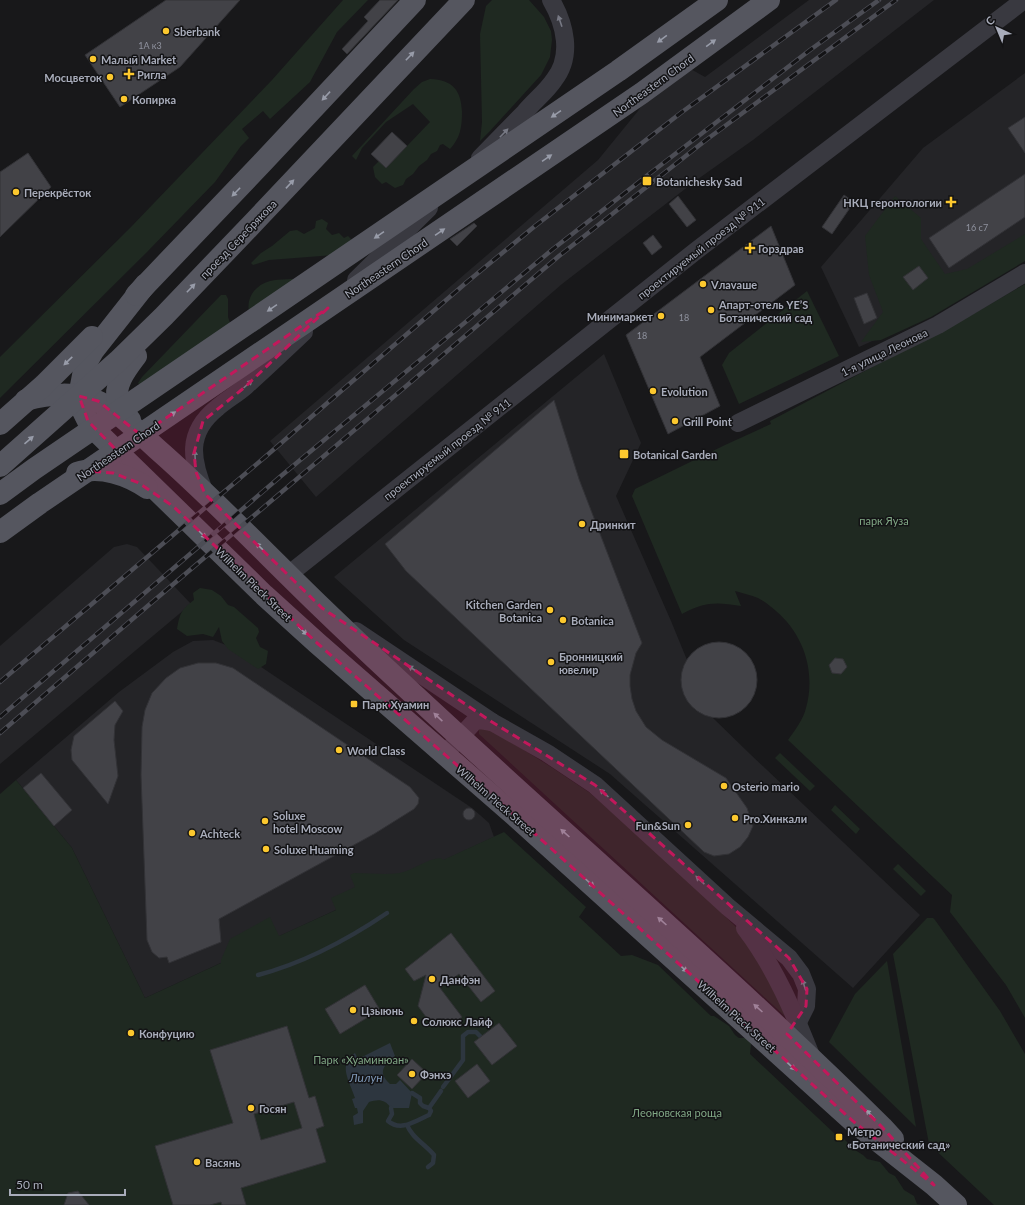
<svg xmlns="http://www.w3.org/2000/svg" width="1025" height="1205" viewBox="0 0 1025 1205" font-family="Lato,sans-serif">
  <style>
    .built { fill: #242427 }
    .green { fill: #1f2921 }
    .water { fill: #2d363f }
    .lines { fill: none; stroke-linecap: round; stroke-linejoin: round }
    .stream { stroke: #2d363f; stroke-width: 4.5 }
    .building { fill: #424247; stroke: #323236; fill-rule: evenodd }
    .minor { stroke: #393940; stroke-width: 18 }
    .major { stroke: #55565f; stroke-width: 22 }
    .rail-casing { stroke: #4c4d55; stroke-width: 4.5 }
    .rail { stroke: #131315; stroke-width: 3; stroke-dasharray: 9; stroke-linecap: butt }
    .major-bridge { stroke: #55565f; stroke-width: 22 }
    .oneway { fill: #777984 }
    .oneway2 { fill: #989ca9 }
    .marked { fill: #c2185b; fill-opacity: 0.2; stroke: #c2185b; stroke-width: 3; stroke-dasharray: 8 5; stroke-linejoin: round }
    .poi-dot { fill: #fcc82e; stroke: #131315; stroke-width: 1.5 }
    .labels { text-anchor: middle; dominant-baseline: central; stroke-width: 3; stroke-linejoin: round; paint-order: stroke }
    .number-label { font-size: 9px; fill: #8f929e }
    .poi-label { font-size: 11px; font-weight: bold; fill: #a9adbb; stroke: #131315; text-anchor: start }
    .street-label { font-size: 11px; fill: #a9adbb; stroke: #131315 }
    .park-label { font-size: 11px; fill: #80a785; stroke: #131315 }
    .water-label { font-size: 12px; font-style: italic; fill: #7f98b7; stroke: #131315 }
  </style>
  <rect width="100%" height="100%" fill="#18181a"/>
  <!-- built -->
  <g class="built">
    <polygon points="809,0 934,0 753,140 698,179 562,284 316,497 270,441 598,160 638,111 671,58 705,77"/>
    <polygon points="1025,73 1025,257 928,316 859,347 821,267 923,148"/>
    <polygon points="604,354 641,443 616,496 671,621 687,660 683,667 681,682 684,695 692,707 698,712 713,718 750,754 920,915 853,988 610,774 404,640 334,577"/>
    <polygon points="127,544 137,547 191,604 0,764 0,646 114,547"/>
    <polygon points="213,640 231,647 472,808 489,823 494,837 145,998 72,848 16,780 119,692 173,652 193,641"/>
  </g>
  <!-- green -->
  <g class="green">
    <polygon points="343,0 368,0 337,32 310,82 270,119 263,111 242,129 249,138 241,146 215,182 147,252 0,398 0,357 131,227 272,80"/>
    <polygon points="492,0 529,0 544,17 551,31 552,40 550,57 541,75 490,131 480,141 482,122 480,34 486,6"/>
    <path d="M430 79C453 80 461 90 462 112 462 128 460 138 450 149L443 144 440 145 437 151 431 154 427 160 419 166 413 174 406 179 403 185 395 188 386 182 382 184 375 177 373 167 379 161 386 168 430 122 413 104 386 122 362 148 356 160 352 156 414 89 422 82Z"/>
    <polygon points="895,196 921,218 921,239 945,274 967,269 1025,234 1025,261 931,317 881,340 861,342 883,312 869,275 865,236"/>
    <polygon points="322,219 328,223 326,229 332,235 339,233 344,238 348,236 351,239 350,243 334,255 269,260 253,265 251,263 261,253 272,246 290,231 297,230 304,234 315,228 316,221"/>
    <path d="M304 279 266 319 260 330C242 315 245 288 270 281 280 279 293 279 304 279Z"/>
    <path d="M1025 284V1018L1006 985 950 912 952 895 788 740C795 730 803 720 806 708 816 672 804 635 776 611 770 606 764 601 758 598 751 595 742 593 735 591L741 606C715 602 705 602 682 614L632 496 635 489 725 445 771 424 770 421 975 313Z"/>
    <polygon points="807,291 839,356 739,404 722,365 729,353"/>
    <polygon points="221,295 226,295 228,299 228,317 233,332 141,386 138,383 142,377"/>
    <path d="M200 588 212 590 221 596 228 605 234 607 258 628 259 632 256 638 260 647 268 651 266 664 258 669 228 649 222 641 219 627 213 637 203 634 187 636 177 629C180 613 181 610 194 600L193 593Z"/>
    <polygon points="486,726 551,767 590,793 674,866 743,934 758,955 786,1017 479,734 479,730 483,727"/>
    <polygon points="780,753 815,786 810,791 775,758"/>
    <path d="M16 780 72 848 145 998 221 963V960L230 939 270 917 279 936 336 910 331 898 355 887 350 875 354 873C369 873 385 875 400 873 414 870 426 859 441 858L443 860 504 832 586 907 579 917 621 956 632 955 658 965 711 1016H714L729 1026 735 1035 739 1038H746L751 1044 750 1054 835 1134 842 1137 855 1150 863 1155 867 1159 880 1162 889 1173 895 1176 904 1190 914 1196 917 1204 922 1205H0V794Z"/>
    <polygon points="835,805 860,829 856,834 831,810"/>
    <polygon points="898,864 926,891 921,896 893,869"/>
    <polygon points="927,918 933,918 935,920 1000,1011 1025,1054 1025,1205 994,1205 929,1144 893,954"/>
    <polygon points="887,961 916,1127 829,1042 855,994"/>
  </g>
  <!-- water -->
  <path class="water" d="M390 1043 395 1056C384 1065 377 1072 390 1084H396L400 1080 412 1093 409 1108H391C385 1099 378 1099 369 1102L363 1111V1123L354 1125 353 1116 358 1113 357 1108H355L352 1099 355 1098C350 1082 337 1064 355 1053L358 1059Z"/>
  <g class="lines">
    <!-- stream -->
    <g class="stream">
      <path d="M258 975C304 963 347 940 387 913"/>
      <polyline points="443,1087 463,1060 463,1036 468,1032 476,1032 481,1037"/>
      <path d="M391 1108 392 1114 388 1121C401 1132 415 1121 429 1115L431 1111 429 1108 423 1106 420 1103V1098L412 1093"/>
      <polyline points="429,1108 441,1091"/>
      <path d="M407 1125C412 1138 425 1144 434 1155L433 1163 428 1167"/>
    </g>
  </g>
  <!-- building -->
  <g class="building">
    <polygon points="166,0 240,0 180,67 120,107 85,55"/>
    <polygon points="380,0 398,0 347,54 342,49 368,21 364,17"/>
    <polygon points="1025,117 1025,153 1008,128"/>
    <polygon points="392,132 407,146 386,168 371,154"/>
    <polygon points="28,153 51,187 0,237 0,172"/>
    <polygon points="1025,174 1025,217 949,268 929,238"/>
    <polygon points="844,195 854,202 832,234 822,227"/>
    <polygon points="678,196 696,220 687,227 669,204"/>
    <polygon points="474,223 477,226 457,246 450,239"/>
    <polygon points="771,226 795,285 700,357 720,406 668,434 626,335"/>
    <polygon points="653,235 662,247 652,255 643,243"/>
    <polygon points="919,266 928,278 913,290 903,277"/>
    <polygon points="867,293 877,318 864,324 854,298"/>
    <polygon points="554,400 579,479 642,643 636,653 630,675 630,686 632,699 636,711 646,727 662,740 726,778 747,808 753,826 748,837 740,847 729,854 714,856 704,852 406,571 385,544"/>
    <circle cx="719" cy="680" r="38"/>
    <polygon points="835,658 843,659 847,667 841,674 832,673 829,665"/>
    <polygon points="198,663 216,663 233,668 410,787 419,798 418,804 414,809 374,834 219,919 221,942 169,963 167,957 159,958 152,952 147,940 141,775 142,727 145,710 152,693 166,678 180,668"/>
    <polygon points="115,701 123,711 115,725 114,740 118,776 108,804 72,760 71,750 74,736"/>
    <polygon points="41,773 72,810 54,826 23,788"/>
    <circle cx="469" cy="814" r="6"/>
    <polygon points="451,933 495,991 481,1002 459,974 440,988 462,1017 449,1027 432,1025 418,1006 426,975 414,981 405,969"/>
    <polygon points="365,985 380,1010 340,1034 325,1009"/>
    <polygon points="499,1023 517,1046 492,1065 474,1042"/>
    <path d="M287 1026 309 1098 315 1096 324 1126 316 1129 326 1162 241 1188 246 1205H222L221 1202 210 1205H173L155 1146 233 1123 210 1050ZM294 1102 302 1128 261 1140 254 1114Z"/>
    <polygon points="412,1059 427,1073 412,1089 397,1075"/>
    <polygon points="477,1064 490,1081 468,1098 455,1081"/>
    <polygon points="78,1191 89,1205 64,1205 68,1193"/>
  </g>
  <g class="lines">
    <!-- minor -->
    <g class="minor">
      <path d="M480 158C495 143 510 127 525 112 534 101 546 92 554 80 573 56 565 24 551 0"/>
      <polyline points="356,280 429,208"/>
      <polyline points="738,423 938,325 1025,273"/>
      <path d="M205 493C191 460 186 433 217 408 226 400 237 394 246 386 266 368 285 350 304 332"/>
      <polyline points="288,575 697,250 1024,0"/>
      <polyline points="356,631 492,722 547,753 595,785 728,907 789,958 801,974 807,989 806,1006 798,1022 787,1034 779,1041 775,1041"/>
      <polyline points="451,747 474,722 480,720 492,722"/>
      <path d="M745 928C775 967 794 1013 812 1058"/>
    </g>
    <!-- major -->
    <g class="major">
      <polyline points="145,285 93,351 85,365 79,396 81,407 88,421 99,434 264,595 317,643 513,814 854,1122 934,1185 956,1205"/>
      <polyline points="136,295 262,163 415,0"/>
      <path d="M26 400C48 394 78 391 99 402 121 413 139 433 157 449 214 499 267 555 322 608 505 785 701 948 882 1127L893 1139"/>
      <path d="M130 420C126 415 120 408 118 402 113 385 127 368 136 356"/>
      <polyline points="0,424 44,385 92,337"/>
      <polyline points="0,466 118,361 164,316 254,222 464,0"/>
      <path d="M77 473C100 465 128 475 147 488"/>
    </g>
    <!-- rail casing -->
    <g class="rail-casing">
      <g id="rail">
        <polyline points="0,682 265,457 467,282 535,226 682,112 836,0"/>
        <polyline points="0,717 281,476 553,249 644,178 810,50 879,0"/>
        <polyline points="0,733 150,604 559,256 706,140 896,0"/>
      </g>
    </g>
    <!-- rail -->
    <use href="#rail" class="rail"/>
    <!-- major-bridge -->
    <g class="major-bridge">
      <polyline points="0,494 34,469 618,71 717,0"/>
      <polyline points="0,532 40,503 642,93 769,0"/>
    </g>
  </g>
  <!-- one-way arrows -->
  <defs><path id="oneway-solid" d="M-6-.8H1V-3.2L6.5 0L1 3.2V.8H-6Z"/></defs>
  <g class="oneway">
    <use href="#oneway-solid" transform="translate(560 21) rotate(-109)"/>
    <use href="#oneway-solid" transform="translate(504 133) rotate(-46)"/>
    <use href="#oneway-solid" transform="translate(248 384) rotate(-42)"/>
    <use href="#oneway-solid" transform="translate(195 456) rotate(-94)"/>
    <use href="#oneway-solid" transform="translate(413 669) rotate(-147)"/>
    <use href="#oneway-solid" transform="translate(604 793) rotate(-138)"/>
    <use href="#oneway-solid" transform="translate(700 880) rotate(-137)"/>
    <use href="#oneway-solid" transform="translate(804 985) rotate(-108)"/>
  </g>
  <g class="oneway2">
    <use href="#oneway-solid" transform="translate(662 39) rotate(144)"/>
    <use href="#oneway-solid" transform="translate(711 43) rotate(-36)"/>
    <use href="#oneway-solid" transform="translate(410 56) rotate(-46)"/>
    <use href="#oneway-solid" transform="translate(326 96) rotate(133)"/>
    <use href="#oneway-solid" transform="translate(556 114) rotate(146)"/>
    <use href="#oneway-solid" transform="translate(547 158) rotate(-34)"/>
    <use href="#oneway-solid" transform="translate(290 184) rotate(-47)"/>
    <use href="#oneway-solid" transform="translate(236 192) rotate(134)"/>
    <use href="#oneway-solid" transform="translate(440 232) rotate(-34)"/>
    <use href="#oneway-solid" transform="translate(379 235) rotate(146)"/>
    <use href="#oneway-solid" transform="translate(191 288) rotate(-46)"/>
    <use href="#oneway-solid" transform="translate(272 308) rotate(146)"/>
    <use href="#oneway-solid" transform="translate(68 361) rotate(136)"/>
    <use href="#oneway-solid" transform="translate(171 415) rotate(-34)"/>
    <use href="#oneway-solid" transform="translate(29 440) rotate(-41)"/>
    <use href="#oneway-solid" transform="translate(202 534) rotate(45)"/>
    <use href="#oneway-solid" transform="translate(260 547) rotate(-136)"/>
    <use href="#oneway-solid" transform="translate(303 631) rotate(42)"/>
    <use href="#oneway-solid" transform="translate(438 717) rotate(-137)"/>
    <use href="#oneway-solid" transform="translate(565 833) rotate(-138)"/>
    <use href="#oneway-solid" transform="translate(590 883) rotate(42)"/>
    <use href="#oneway-solid" transform="translate(662 921) rotate(-138)"/>
    <use href="#oneway-solid" transform="translate(683 968) rotate(42)"/>
    <use href="#oneway-solid" transform="translate(758 1008) rotate(-138)"/>
    <use href="#oneway-solid" transform="translate(791 1066) rotate(43)"/>
    <use href="#oneway-solid" transform="translate(870 1114) rotate(-135)"/>
  </g>
  <!-- marked area -->
  <path class="marked" d="M328 308 245 387 203 421 194 453 196 472 205 494 322 608 492 722 595 785 789 958 807 989 806 1006 787 1034 882 1127 934 1185 854 1122 513 814 317 643 174 507 139 483 113 473 88 471 117 451 88 421 79 396 98 401 141 435Z"/>
  <!-- markers -->
  <g class="poi-dot">
    <circle cx="166" cy="31" r="4"/>
    <circle cx="93" cy="59" r="4"/>
    <path d="M127 68h4v4h4v4h-4v4h-4v-4h-4v-4h4z"/>
    <circle cx="110" cy="77" r="4"/>
    <circle cx="124" cy="99" r="4"/>
    <rect x="642" y="176" width="10" height="10" rx="2"/>
    <circle cx="16" cy="192" r="4"/>
    <path d="M949 196h4v4h4v4h-4v4h-4v-4h-4v-4h4z"/>
    <path d="M748 242h4v4h4v4h-4v4h-4v-4h-4v-4h4z"/>
    <circle cx="703" cy="284" r="4"/>
    <circle cx="711" cy="310" r="4"/>
    <circle cx="661" cy="316" r="4"/>
    <circle cx="653" cy="391" r="4"/>
    <circle cx="675" cy="421" r="4"/>
    <rect x="619" y="449" width="10" height="10" rx="2"/>
    <circle cx="582" cy="524" r="4"/>
    <circle cx="550" cy="610" r="4"/>
    <circle cx="563" cy="620" r="4"/>
    <circle cx="551" cy="662" r="4"/>
    <rect x="350" y="700" width="8" height="8" rx="2"/>
    <circle cx="339" cy="750" r="4"/>
    <circle cx="724" cy="786" r="4"/>
    <circle cx="735" cy="818" r="4"/>
    <circle cx="265" cy="821" r="4"/>
    <circle cx="688" cy="825" r="4"/>
    <circle cx="192" cy="833" r="4"/>
    <circle cx="266" cy="849" r="4"/>
    <circle cx="432" cy="979" r="4"/>
    <circle cx="353" cy="1010" r="4"/>
    <circle cx="414" cy="1021" r="4"/>
    <circle cx="131" cy="1033" r="4"/>
    <circle cx="412" cy="1074" r="4"/>
    <circle cx="251" cy="1108" r="4"/>
    <rect x="835" y="1133" width="8" height="8" rx="2"/>
    <circle cx="197" cy="1162" r="4"/>
  </g>
  <g class="labels">
    <!-- number labels -->
    <g class="number-label">
      <text x="150" y="45">1А к3</text>
      <text x="977" y="227">16 с7</text>
      <text x="684" y="317">18</text>
      <text x="642" y="335">18</text>
    </g>
    <!-- poi labels -->
    <g class="poi-label">
      <text x="174" y="31">Sberbank</text>
      <text x="101" y="59">Малый Market</text>
      <text x="137" y="74">Ригла</text>
      <text x="102" y="77" text-anchor="end">Мосцветок</text>
      <text x="132" y="99">Копирка</text>
      <text x="656" y="181">Botanichesky Sad</text>
      <text x="24" y="192">Перекрёсток</text>
      <text x="942" y="202" text-anchor="end">НКЦ геронтологии</text>
      <text x="758" y="248">Горздрав</text>
      <text x="711" y="284">Vлаvаше</text>
      <text x="719" y="304">Апарт-отель YE’S<tspan x="719" dy="13">Ботанический сад</tspan></text>
      <text x="653" y="316" text-anchor="end">Минимаркет</text>
      <text x="661" y="391">Evolution</text>
      <text x="683" y="421">Grill Point</text>
      <text x="633" y="454">Botanical Garden</text>
      <text x="590" y="524">Дринкит</text>
      <text x="542" y="604" text-anchor="end">Kitchen Garden<tspan x="542" dy="13">Botanica</tspan></text>
      <text x="571" y="620">Botanica</text>
      <text x="559" y="656">Бронницкий<tspan x="559" dy="13">ювелир</tspan></text>
      <text x="362" y="704">Парк Хуамин</text>
      <text x="347" y="750">World Class</text>
      <text x="732" y="786">Osterio mario</text>
      <text x="273" y="815">Soluxe<tspan x="273" dy="13">hotel Moscow</tspan></text>
      <text x="743" y="818">Pro.Хинкали</text>
      <text x="680" y="825" text-anchor="end">Fun&amp;Sun</text>
      <text x="200" y="833">Achteck</text>
      <text x="274" y="849">Soluxe Huaming</text>
      <text x="440" y="979">Данфэн</text>
      <text x="361" y="1010">Цзыюнь</text>
      <text x="422" y="1021">Солюкс Лайф</text>
      <text x="139" y="1033">Конфуцию</text>
      <text x="420" y="1074">Фэнхэ</text>
      <text x="259" y="1108">Госян</text>
      <text x="847" y="1131">Метро<tspan x="847" dy="13">«Ботанический сад»</tspan></text>
      <text x="205" y="1162">Васянь</text>
    </g>
    <!-- street labels -->
    <g class="street-label">
      <text transform="translate(653 85) rotate(-36)">Northeastern Chord</text>
      <text transform="translate(238 239) rotate(-46)">проезд Серебрякова</text>
      <text transform="translate(701 248) rotate(-38)">проектируемый проезд № 911</text>
      <text transform="translate(386 268) rotate(-34)">Northeastern Chord</text>
      <text transform="translate(884 352) rotate(-26)">1-я улица Леонова</text>
      <text transform="translate(447 449) rotate(-38)">проектируемый проезд № 911</text>
      <text transform="translate(118 451) rotate(-34)">Northeastern Chord</text>
      <text transform="translate(254 584) rotate(44)">Wilhelm Pieck Street</text>
      <text transform="translate(496 800) rotate(41)">Wilhelm Pieck Street</text>
      <text transform="translate(737 1016) rotate(42)">Wilhelm Pieck Street</text>
    </g>
    <!-- park labels -->
    <g class="park-label">
      <text x="884" y="520">парк Яуза</text>
      <text x="361" y="1059">Парк «Хуаминюан»</text>
      <text x="677" y="1112">Леоновская роща</text>
    </g>
    <!-- water labels -->
    <g class="water-label">
      <text x="366" y="1077">Лилун</text>
    </g>
  </g>
  <!-- north arrow -->
  <g transform="translate(997 28) rotate(316)" stroke="#131315" stroke-width="3" paint-order="stroke">
  <path d="M0-3L7 15L0 10L-7 15Z" fill="#a9adbb"/>
  <text y="-6" font-size="11" font-weight="bold" text-anchor="middle" fill="#a9adbb">С</text>
  </g>
  <!-- scale -->
  <path d="M10 1189v6h115v-6" fill="none" stroke="#a9adbb" stroke-width="2"/>
  <text x="16" y="1189" font-size="12" fill="#a9adbb" stroke="#131315" stroke-width="3" paint-order="stroke">50 m</text>
</svg>
